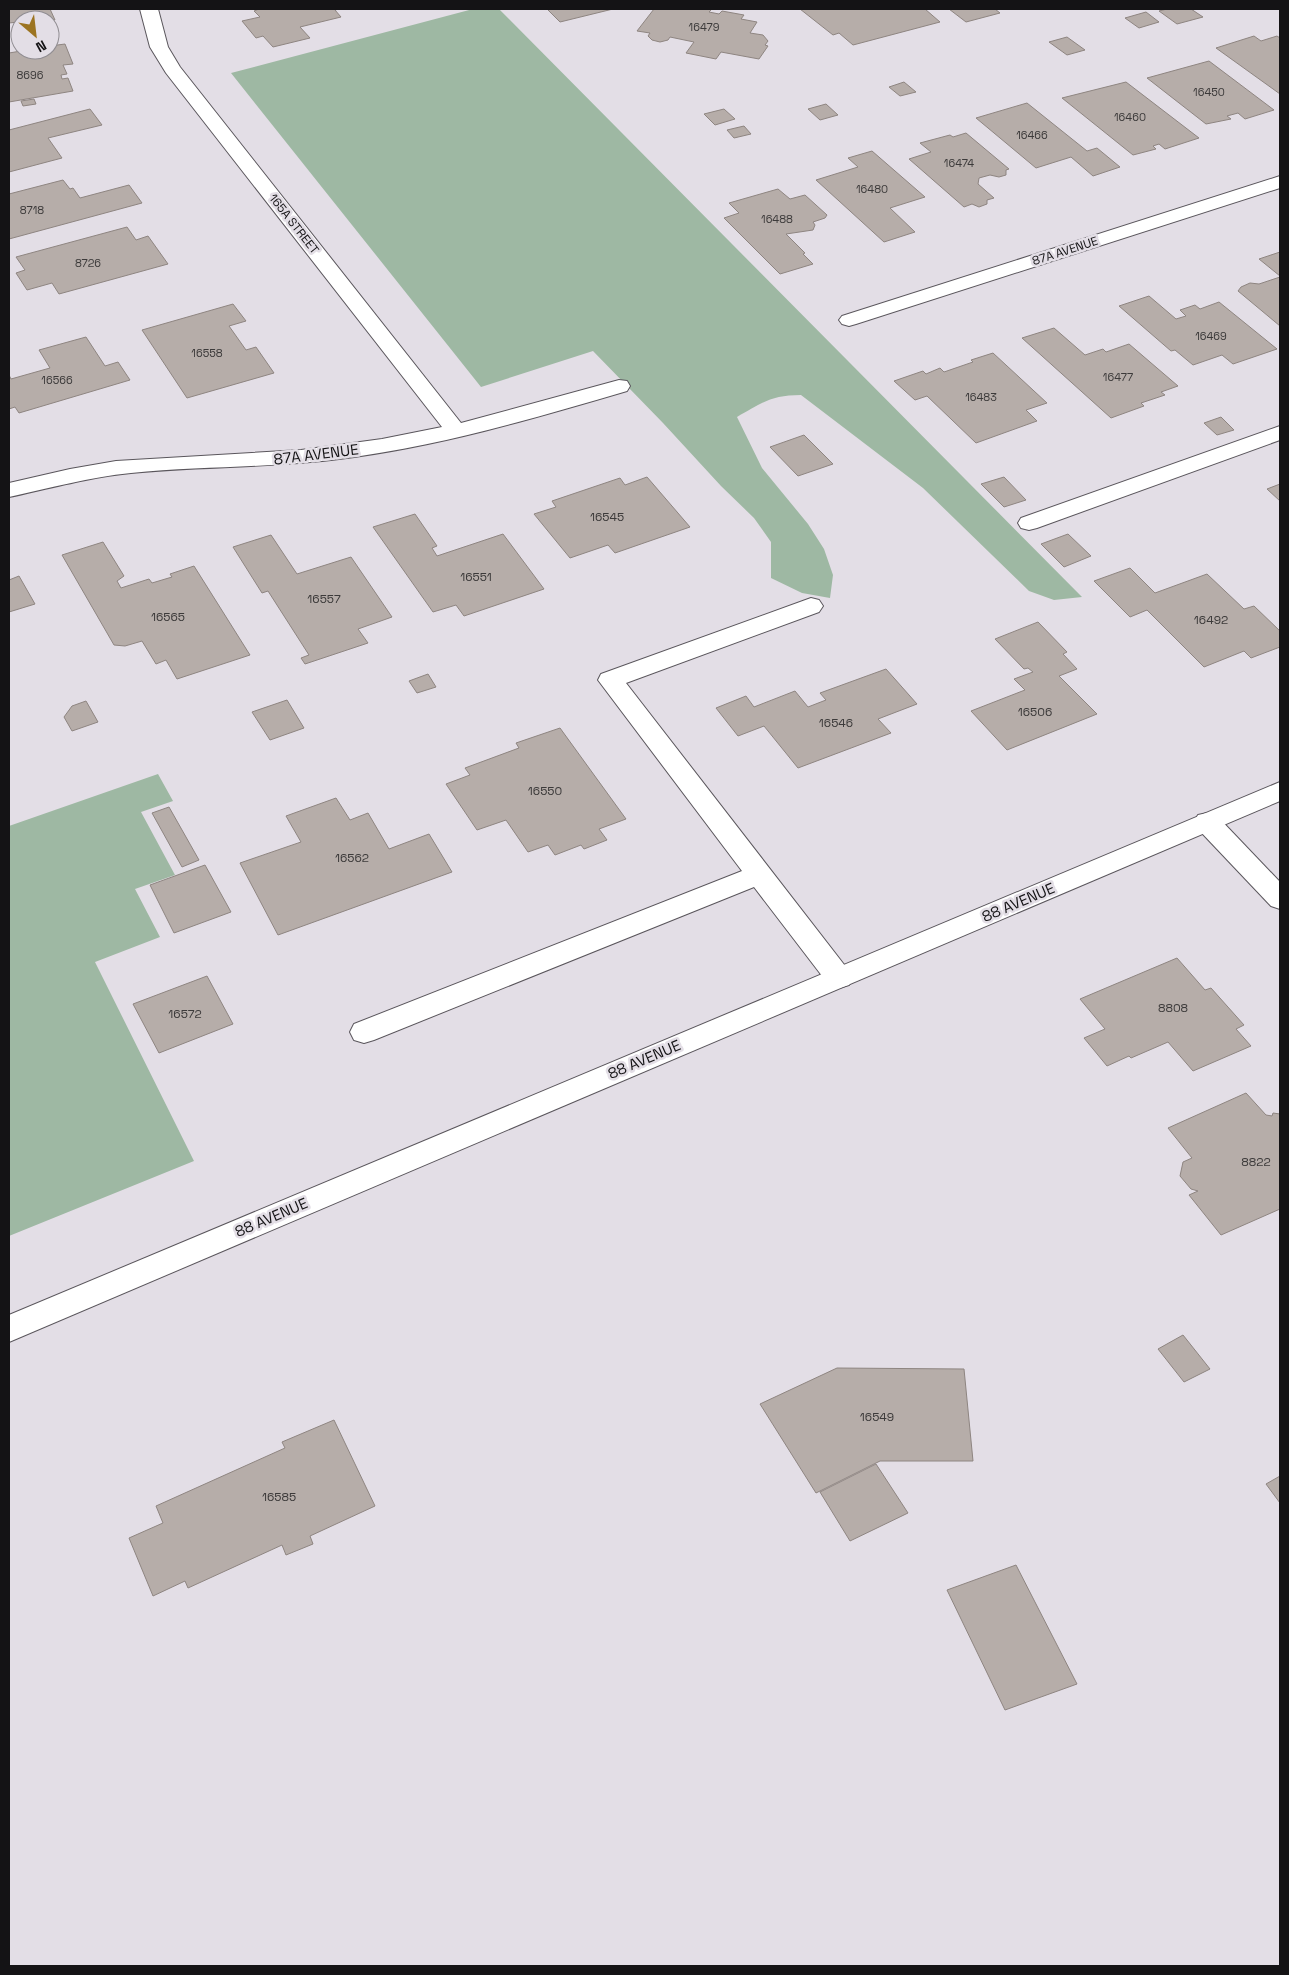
<svg xmlns="http://www.w3.org/2000/svg" width="1289" height="1975" viewBox="0 0 1289 1975" font-family="'Space Grotesk',sans-serif">
  <style>
    .green { fill: #9eb8a3 }
    .building { fill: #b6ada9; stroke: #8e8581 }
    .lines { fill: none; stroke-linecap: round; stroke-linejoin: round }
    .minor-casing { stroke: #5a565c; stroke-width: 2 }
    .major-casing { stroke: #5a565c; stroke-width: 2 }
    .minor { fill: #fff; fill-rule: evenodd }
    .major { fill: #fff; fill-rule: evenodd }
    .labels { text-anchor: middle; dominant-baseline: central; stroke-width: 5; stroke-linejoin: round; paint-order: stroke }
    .far-number-label { font-size: 11px; fill: #3c3a3a }
    .far-street-label { font-size: 12px; fill: #141315; stroke: #e3dee6 }
    .number-label { font-size: 12px; fill: #3c3a3a }
    .street-label { font-size: 15px; fill: #141315; stroke: #e3dee6 }
  </style>
  <rect width="100%" height="100%" fill="#e3dee6"/>
  <!-- green -->
  <g class="green">
    <path d="M473 9H499L1082 597 1054 600 1029 591 923 488 801 395C771 395 762 403 737 417L762 468 808 524 824 549 833 575 830 598 802 593 771 578V542L754 518 721 486 663 423 593 351 481 387 231 73Z"/>
    <polygon points="158,774 173,801 141,812 175,875 135,889 160,937 95,962 194,1161 9,1236 9,826"/>
  </g>
  <!-- building -->
  <g class="building">
    <polygon points="9,9 50,9 55,20 20,20 20,26 18,22 9,23"/>
    <polygon points="259,9 339,9 335,10 341,17 300,27 310,38 273,47 263,36 256,38 242,21 260,17 254,11"/>
    <polygon points="547,9 613,9 560,22"/>
    <polygon points="654,9 712,9 709,12 719,14 722,11 744,15 741,19 757,22 750,33 763,35 768,41 765,45 768,46 759,59 721,52 716,59 686,53 694,42 670,37 668,40 660,42 652,40 648,36 650,33 637,31"/>
    <polygon points="800,9 925,9 940,22 853,45 839,33 833,35"/>
    <polygon points="949,9 995,9 1000,13 966,22"/>
    <polygon points="1167,9 1191,9 1203,17 1177,24 1159,11"/>
    <polygon points="1146,12 1159,22 1139,28 1125,18"/>
    <polygon points="1254,36 1261,41 1277,36 1280,38 1280,94 1216,48"/>
    <polygon points="1067,37 1085,50 1067,55 1049,42"/>
    <polygon points="65,44 73,64 63,65 67,74 61,75 62,79 68,78 73,91 9,102 9,53 27,50 50,50 50,46"/>
    <polygon points="1209,61 1274,110 1245,119 1238,113 1227,116 1231,119 1206,124 1147,78"/>
    <polygon points="904,82 916,92 900,96 889,87"/>
    <polygon points="1126,82 1199,138 1165,149 1159,144 1153,146 1156,149 1133,155 1062,98"/>
    <polygon points="34,99 36,104 23,106 21,101"/>
    <polygon points="1027,103 1087,151 1097,148 1120,167 1093,176 1071,157 1036,168 976,118"/>
    <polygon points="826,104 838,115 820,120 808,109"/>
    <polygon points="90,109 102,125 48,138 62,158 9,172 9,130"/>
    <polygon points="724,109 735,119 715,125 704,114"/>
    <polygon points="744,126 751,134 734,138 727,130"/>
    <polygon points="966,133 1009,169 1006,170 1006,175 999,177 990,175 979,178 978,184 994,198 987,200 987,204 979,207 972,204 964,207 909,159 931,152 920,143 950,135 953,137"/>
    <polygon points="872,151 925,197 890,208 915,232 884,242 816,180 858,167 848,158"/>
    <polygon points="63,180 70,189 73,188 80,198 129,185 142,203 9,239 9,194"/>
    <polygon points="778,189 790,199 805,195 827,215 825,218 813,222 815,225 813,230 786,234 805,253 803,254 813,264 780,274 724,218 739,213 729,203"/>
    <polygon points="127,227 136,240 148,236 168,264 59,294 52,283 27,290 16,273 25,270 16,257"/>
    <polygon points="1280,252 1280,276 1259,259"/>
    <polygon points="1280,277 1280,326 1238,291 1241,287 1250,283 1259,284"/>
    <polygon points="1149,296 1176,319 1186,316 1180,310 1195,305 1200,309 1219,302 1277,349 1233,364 1222,355 1193,365 1175,350 1171,351 1119,306"/>
    <polygon points="233,304 246,321 229,326 246,350 256,347 274,373 187,398 142,330"/>
    <polygon points="1054,328 1085,355 1103,349 1106,352 1129,344 1178,386 1161,392 1165,395 1141,403 1144,406 1111,418 1022,338"/>
    <polygon points="86,337 105,366 118,362 130,380 19,413 15,407 9,409 9,375 11,379 50,368 39,350"/>
    <polygon points="993,353 1047,403 1026,410 1037,421 976,443 927,396 915,400 894,381 923,371 926,374 940,368 944,372 973,362 971,360"/>
    <polygon points="1221,417 1234,430 1217,435 1204,423"/>
    <polygon points="804,435 833,464 798,476 770,447"/>
    <polygon points="647,477 690,527 615,553 608,545 570,558 534,514 556,507 552,501 620,478 625,485"/>
    <polygon points="1004,477 1026,500 1004,507 981,484"/>
    <polygon points="1280,484 1280,501 1267,489"/>
    <polygon points="415,514 437,546 432,548 437,556 503,534 544,589 464,616 456,605 433,612 373,527"/>
    <polygon points="1068,534 1091,556 1064,567 1041,544"/>
    <polygon points="271,535 297,574 351,557 392,617 358,629 368,643 305,664 301,658 309,655 268,591 262,593 233,547"/>
    <polygon points="103,542 124,576 117,581 121,588 149,579 152,583 172,577 170,574 194,566 250,655 177,679 166,660 156,664 142,641 125,646 114,645 62,555"/>
    <polygon points="1130,568 1155,593 1207,574 1244,609 1254,606 1280,631 1280,647 1251,658 1244,651 1204,667 1147,610 1130,617 1094,581"/>
    <polygon points="19,576 35,604 9,612 9,580"/>
    <polygon points="1038,622 1067,652 1063,654 1077,669 1059,676 1097,714 1007,750 971,711 1025,690 1014,679 1033,672 1028,668 1024,669 995,639"/>
    <polygon points="886,669 917,704 878,719 891,733 798,768 764,726 738,736 716,708 746,696 754,707 795,691 808,707 826,700 820,693"/>
    <polygon points="428,674 436,687 417,693 409,681"/>
    <polygon points="287,700 304,728 270,740 252,712"/>
    <polygon points="86,701 98,722 72,731 64,717 72,706"/>
    <polygon points="560,728 626,819 599,829 607,840 584,849 581,845 555,855 548,845 528,852 506,820 477,830 446,784 470,775 465,768 519,748 516,743"/>
    <polygon points="336,798 350,820 368,813 389,849 429,834 452,872 278,935 240,863 301,842 286,816"/>
    <polygon points="169,807 199,860 182,867 152,813"/>
    <polygon points="205,865 231,912 174,933 150,885"/>
    <polygon points="1177,958 1205,990 1211,988 1244,1025 1236,1029 1251,1046 1193,1071 1168,1042 1131,1058 1129,1056 1107,1066 1084,1038 1105,1029 1080,999"/>
    <polygon points="207,976 233,1024 159,1053 133,1004"/>
    <polygon points="1246,1093 1266,1115 1272,1116 1273,1113 1280,1114 1280,1209 1221,1235 1189,1195 1198,1191 1191,1189 1180,1176 1183,1162 1192,1158 1168,1128"/>
    <polygon points="1183,1335 1210,1369 1184,1382 1158,1349"/>
    <polygon points="837,1368 964,1369 973,1461 880,1461 816,1493 760,1404"/>
    <polygon points="334,1420 375,1506 310,1536 313,1544 286,1555 282,1545 188,1588 185,1581 153,1596 129,1538 163,1523 156,1506 285,1448 282,1442"/>
    <polygon points="876,1464 908,1513 850,1541 820,1492"/>
    <polygon points="1280,1476 1280,1503 1266,1484"/>
    <polygon points="1016,1565 1077,1684 1005,1710 947,1590"/>
  </g>
  <g class="lines">
    <!-- minor casing -->
    <g class="minor-casing">
      <g id="minor">
        <path d="M140 9H158L168 47 180 67 461 423 619 380 627 381 630 386 627 391C532 419 437 447 339 459 270 468 201 466 131 473 90 477 50 488 9 497V483L70 469 116 461 301 450 382 439 442 427 166 73 150 47Z"/>
        <polygon points="1280,176 1280,188 856,324 849,326 842,324 839,320 842,316"/>
        <polygon points="1280,426 1280,440 1037,528 1029,530 1021,528 1018,523 1021,518"/>
        <polygon points="811,598 819,600 823,606 819,612 626,683 849,971 853,978 849,985 839,988 829,985 754,887 374,1040 364,1043 354,1040 350,1032 354,1024 742,871 598,680 601,674"/>
        <polygon points="1207,813 1216,815 1280,882 1280,909 1271,906 1198,829 1194,822 1198,815"/>
      </g>
    </g>
    <!-- major casing -->
    <g class="major-casing">
      <polygon id="major" points="1280,782 1280,801 9,1342 9,1315"/>
    </g>
    <!-- minor -->
    <use href="#minor" class="minor"/>
    <!-- major -->
    <use href="#major" class="major"/>
  </g>
  <g class="labels">
    <!-- far-number labels -->
    <g class="far-number-label">
      <text x="704" y="27">16479</text>
      <text x="30" y="75">8696</text>
      <text x="1209" y="92">16450</text>
      <text x="1130" y="117">16460</text>
      <text x="1032" y="135">16466</text>
      <text x="959" y="163">16474</text>
      <text x="872" y="189">16480</text>
      <text x="32" y="210">8718</text>
      <text x="777" y="219">16488</text>
      <text x="88" y="263">8726</text>
      <text x="1211" y="336">16469</text>
      <text x="207" y="353">16558</text>
      <text x="1118" y="377">16477</text>
      <text x="57" y="380">16566</text>
      <text x="981" y="397">16483</text>
    </g>
    <!-- far-street labels -->
    <g class="far-street-label">
      <text transform="translate(294 224) rotate(52)">165A STREET</text>
      <text transform="translate(1065 251) rotate(-18)">87A AVENUE</text>
    </g>
    <!-- number labels -->
    <g class="number-label">
      <text x="607" y="517">16545</text>
      <text x="476" y="577">16551</text>
      <text x="324" y="599">16557</text>
      <text x="168" y="617">16565</text>
      <text x="1211" y="620">16492</text>
      <text x="1035" y="712">16506</text>
      <text x="836" y="723">16546</text>
      <text x="545" y="791">16550</text>
      <text x="352" y="858">16562</text>
      <text x="1173" y="1008">8808</text>
      <text x="185" y="1014">16572</text>
      <text x="1256" y="1162">8822</text>
      <text x="877" y="1417">16549</text>
      <text x="279" y="1497">16585</text>
    </g>
    <!-- street labels -->
    <g class="street-label">
      <text transform="translate(316 454) rotate(-7)">87A AVENUE</text>
      <text transform="translate(1018 902) rotate(-23)">88 AVENUE</text>
      <text transform="translate(644 1059) rotate(-23)">88 AVENUE</text>
      <text transform="translate(271 1217) rotate(-23)">88 AVENUE</text>
    </g>
  </g>
  <!-- border -->
  <rect width="1289" height="1975" fill="none" stroke="#141315" stroke-width="20"/>
  <!-- north arrow -->
  <g transform="translate(35 35) rotate(152)"><circle r="24" fill="#e3dee6" stroke="#908d92"/>
  <path d="M0-4L9 19L0 12L-9 19Z" fill="#9c7421"/>
  <text y="-8" font-size="14" font-weight="bold" text-anchor="middle" fill="#141315">N</text>
  </g>
</svg>
